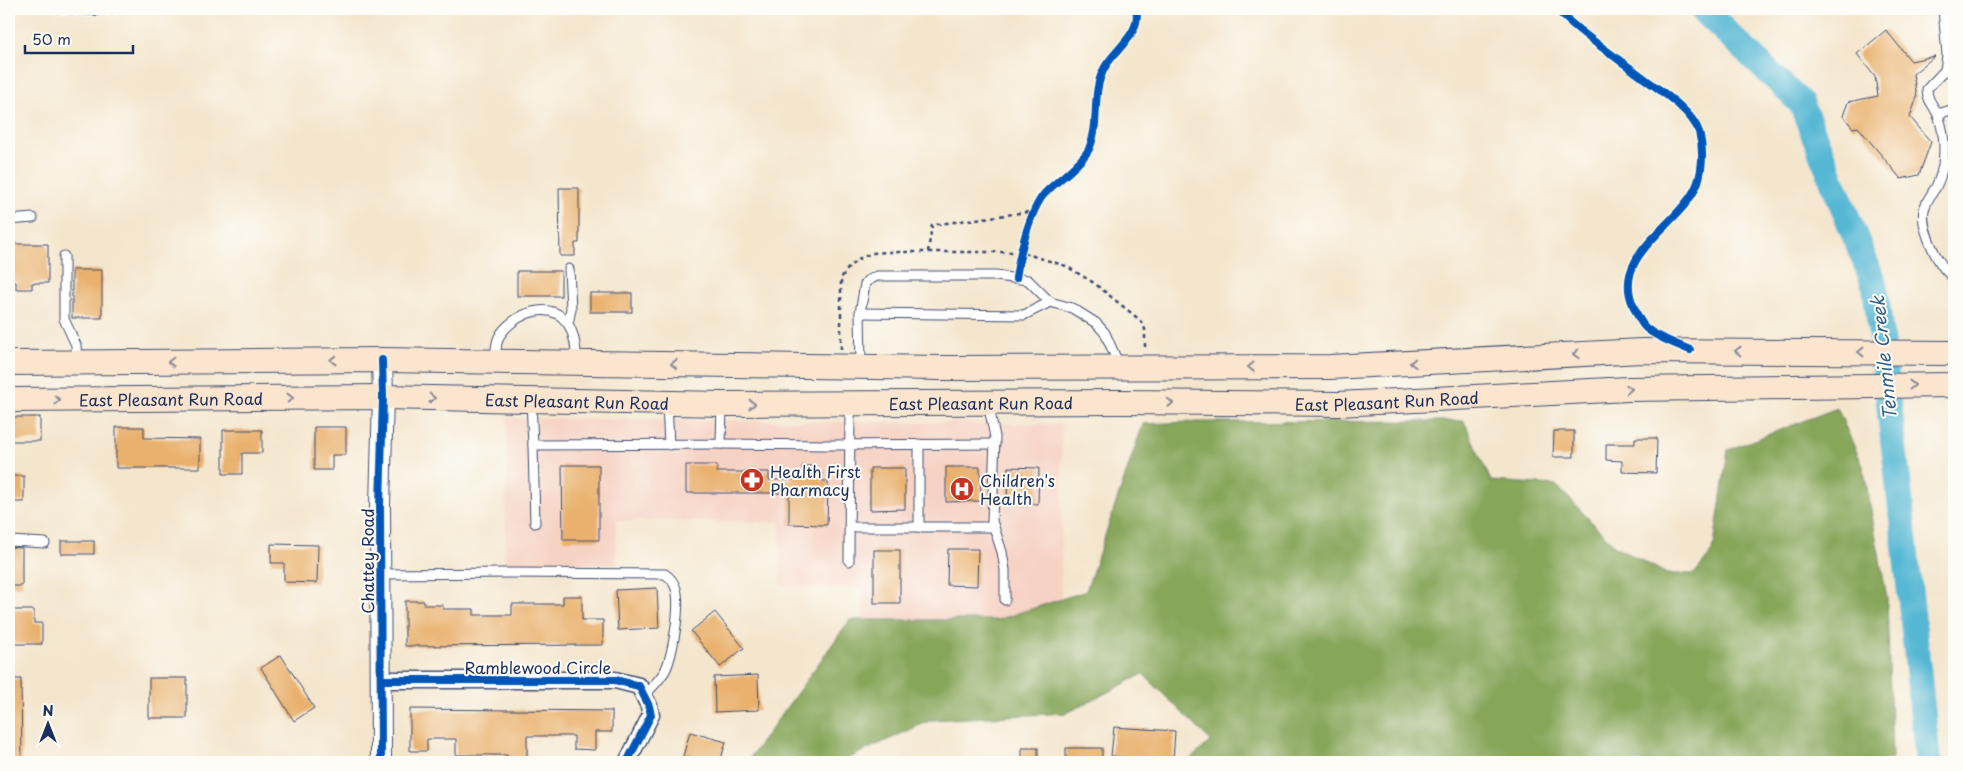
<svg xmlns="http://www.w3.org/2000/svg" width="1963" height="771" viewBox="0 0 1963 771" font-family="'Playpen Sans',sans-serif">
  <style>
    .built { fill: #f6d2c3 }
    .forest { fill: #87a65a; stroke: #516a5c }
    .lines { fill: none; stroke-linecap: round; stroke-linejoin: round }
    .river { stroke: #55b7d4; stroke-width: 26 }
    .building { fill: #e9b16d }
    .service-casing { stroke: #3c4a6f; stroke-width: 11 }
    .minor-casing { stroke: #3c4a6f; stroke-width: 19 }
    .tertiary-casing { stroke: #3c4a6f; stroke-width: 22 }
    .secondary-casing { stroke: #3c4a6f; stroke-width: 26 }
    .path { stroke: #3c4a6f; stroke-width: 2.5; stroke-dasharray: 4 4; stroke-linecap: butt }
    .service { stroke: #fff; stroke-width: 9 }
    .minor { stroke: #fff; stroke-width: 16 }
    .tertiary { stroke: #fff; stroke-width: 20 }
    .secondary { stroke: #fbe5cf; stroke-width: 24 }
    .cycleway-casing { stroke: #fdfcf7; stroke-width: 11 }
    .cycleway { stroke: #0057b8; stroke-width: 8 }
    .oneway { stroke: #8b8a96 }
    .labels { text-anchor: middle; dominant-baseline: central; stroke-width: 4; stroke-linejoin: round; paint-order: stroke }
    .street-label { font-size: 16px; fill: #1b2f5e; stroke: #fdfcf7 }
    .poi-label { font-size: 16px; fill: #1b2f5e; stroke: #fdfcf7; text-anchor: start }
    .water-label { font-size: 18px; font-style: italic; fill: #2f5f87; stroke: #fdfcf7 }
  </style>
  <rect width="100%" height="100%" fill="#fdfcf7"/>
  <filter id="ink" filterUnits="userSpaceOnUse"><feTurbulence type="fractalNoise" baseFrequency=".02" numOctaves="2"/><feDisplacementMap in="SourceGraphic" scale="10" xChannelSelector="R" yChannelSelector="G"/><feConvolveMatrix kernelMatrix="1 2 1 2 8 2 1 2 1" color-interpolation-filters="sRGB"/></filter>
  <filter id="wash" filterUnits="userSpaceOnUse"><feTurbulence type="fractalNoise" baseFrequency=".0096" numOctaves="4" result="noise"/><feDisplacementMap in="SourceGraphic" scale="20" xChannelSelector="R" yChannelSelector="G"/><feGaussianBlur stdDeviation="1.12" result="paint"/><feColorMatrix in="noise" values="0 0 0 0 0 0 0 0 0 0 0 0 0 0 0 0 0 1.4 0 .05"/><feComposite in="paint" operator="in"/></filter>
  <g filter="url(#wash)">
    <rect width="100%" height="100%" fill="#f4e6cd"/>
    <!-- built -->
    <polygon class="built" points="507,418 1062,424 1061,599 997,620 863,620 862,588 780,586 780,522 616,521 616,564 505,564"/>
    <!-- forest -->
    <polygon class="forest" points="1837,408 1863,466 1887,598 1892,758 1878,762 1187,762 1211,741 1143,674 1067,713 931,720 840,762 747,762 850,620 997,620 1086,591 1143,424 1190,422 1464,421 1491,481 1556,485 1615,546 1667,574 1694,574 1713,551 1728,450"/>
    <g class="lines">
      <!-- river -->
      <polyline class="river" points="1702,9 1801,103 1875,286 1898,481 1928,762"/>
    </g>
    <g id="blocks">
      <!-- building -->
      <g class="building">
        <polygon points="1886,30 1911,61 1935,56 1913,74 1917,97 1910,117 1931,142 1919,175 1901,179 1858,127 1853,128 1843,116 1848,102 1878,96 1875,77 1857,54"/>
        <polygon points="559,188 579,188 579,243 575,243 575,256 560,256"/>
        <polygon points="9,244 48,244 48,283 32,283 32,289 16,289 16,282 9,282"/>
        <rect x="72" y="270" width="30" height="48"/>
        <rect x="517" y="271" width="44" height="25"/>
        <rect x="590" y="293" width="42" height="19"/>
        <rect x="9" y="417" width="31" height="24"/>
        <polygon points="116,427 144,427 144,438 200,439 200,468 116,468"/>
        <polygon points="314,427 346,427 346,455 332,455 332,470 314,470"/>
        <polygon points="223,430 262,430 262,453 242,453 242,474 223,474"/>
        <polygon points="1554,431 1574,431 1574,457 1553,457"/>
        <polygon points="1635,438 1657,438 1656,473 1622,472 1622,461 1606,460 1606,444 1635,444"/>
        <polygon points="562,465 599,465 599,540 563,540"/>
        <polygon points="686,465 717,465 717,472 769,472 769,480 793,480 793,473 802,471 802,466 813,466 813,471 822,473 822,481 828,481 827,525 789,524 789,493 686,493"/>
        <polygon points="946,467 980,467 981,501 946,502"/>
        <polygon points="1008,467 1039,468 1038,504 1007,503"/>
        <polygon points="870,468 905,468 905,509 870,510"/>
        <rect x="9" y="476" width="15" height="26"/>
        <rect x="61" y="541" width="33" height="13"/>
        <polygon points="271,544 318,545 317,583 284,582 284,563 271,563"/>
        <polygon points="9,547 22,548 22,586 9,586"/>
        <polygon points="948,549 978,549 977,586 947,585"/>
        <rect x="874" y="550" width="26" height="53"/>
        <polygon points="657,588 659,628 618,630 616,590"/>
        <polygon points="563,596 582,596 582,620 603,620 603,645 405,646 405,601 424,601 424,605 443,605 443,609 474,609 474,615 512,615 512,604 563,604"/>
        <polygon points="9,610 34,610 34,623 42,623 42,644 14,644 14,622 9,622"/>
        <polygon points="715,612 744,648 720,667 691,631"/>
        <polygon points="281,655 314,708 294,721 261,668"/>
        <polygon points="758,675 759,710 715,712 714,677"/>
        <rect x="149" y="678" width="38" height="40"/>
        <polygon points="9,679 21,679 22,762 9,762"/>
        <polygon points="410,709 612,711 612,732 595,732 595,750 574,749 574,736 527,736 527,757 507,757 507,755 456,755 456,739 427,739 427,751 410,751"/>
        <polygon points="1114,727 1175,731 1173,761 1111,756"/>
        <polygon points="690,732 726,742 720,762 691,762 692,759 683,756"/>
        <rect x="1022" y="748" width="16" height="14"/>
        <rect x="1066" y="748" width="36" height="14"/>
      </g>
    </g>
  </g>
  <g filter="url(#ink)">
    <use href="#blocks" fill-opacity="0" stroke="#3c4a6f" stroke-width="1"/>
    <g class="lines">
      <!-- service casing -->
      <g class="service-casing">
        <g id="service">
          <path d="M1943 9 1947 55 1945 70 1927 89C1927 100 1932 103 1937 113 1941 121 1944 137 1944 146 1944 161 1943 173 1936 187 1931 195 1926 201 1924 210 1920 227 1939 270 1954 277"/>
          <polyline points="1938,114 1954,109"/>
          <polyline points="9,220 33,218"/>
          <polyline points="64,256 64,319 76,345 77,362"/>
          <polyline points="860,313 1024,315 1050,302"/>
          <polyline points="568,324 571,309 569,269"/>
          <path d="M496 361C496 353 495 343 500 335 514 314 551 298 568 324 575 335 576 350 577 362"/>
          <polyline points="861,365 860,313 865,284 867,281 877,276 996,276 1028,280 1050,302 1072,308 1096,323 1105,333 1119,365"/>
          <polyline points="531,400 533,445 721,444 722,404"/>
          <polyline points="667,403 669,445"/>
          <polyline points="988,403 995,437 992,521 1002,552 1005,570 1005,600"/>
          <polyline points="721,444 826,445 995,444"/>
          <polyline points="919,444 919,527"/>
          <polyline points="533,445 535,523"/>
          <polyline points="850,527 994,527"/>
          <polyline points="9,541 45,543"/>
          <polyline points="849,561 850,403"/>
          <path d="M381 574 511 573 665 574C671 578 674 582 676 589 681 606 673 653 666 669 661 679 651 688 644 696"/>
        </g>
      </g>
      <!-- minor casing -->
      <g class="minor-casing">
        <polyline id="minor" points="382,680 615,680 639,686 649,706 651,715 627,762"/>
      </g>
      <!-- tertiary casing -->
      <g class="tertiary-casing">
        <polyline id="tertiary" points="381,762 380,505 383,397 382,360"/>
      </g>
      <!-- secondary casing -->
      <g class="secondary-casing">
        <g id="secondary">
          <polyline points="9,363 382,360 941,368 1330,367 1642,351 1954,353"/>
          <path id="s1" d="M9 400 383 397 722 404 1121 402 1338 404 1628 389 1954 385"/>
        </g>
      </g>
      <!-- path -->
      <g class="path">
        <polyline points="928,252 932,225 1035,211"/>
        <polyline points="841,349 841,278 849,267 860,258 873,253 886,252 1020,252 1066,266 1094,283 1140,320 1145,329 1145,349"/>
      </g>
      <!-- service -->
      <use href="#service" class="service"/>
      <!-- minor -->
      <use href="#minor" class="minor"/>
      <!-- tertiary -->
      <use href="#tertiary" class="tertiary"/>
      <!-- secondary -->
      <use href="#secondary" class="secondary"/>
      <!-- cycleway casing -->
      <g class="cycleway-casing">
        <g id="cycleway">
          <path d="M54 9C77 11 97 14 120 9"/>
          <path d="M1556 9C1579 32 1607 51 1633 70 1652 85 1692 109 1699 132 1704 150 1703 175 1694 191 1674 228 1612 256 1633 305 1636 312 1640 323 1646 328 1656 337 1678 345 1690 350"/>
          <path d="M1016 278C1019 256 1030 208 1046 192 1057 181 1082 163 1089 149 1101 123 1090 93 1105 67 1115 49 1142 33 1136 9"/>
          <polyline points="382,680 615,680 639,686 649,706 651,715 627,762"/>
          <polyline points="381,762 380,505 383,397 382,360"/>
        </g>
      </g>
      <!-- cycleway -->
      <use href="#cycleway" class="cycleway"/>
    </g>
    <!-- one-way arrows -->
    <defs><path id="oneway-chevron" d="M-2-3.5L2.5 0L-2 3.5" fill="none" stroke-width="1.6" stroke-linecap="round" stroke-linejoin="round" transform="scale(1.25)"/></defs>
    <g class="oneway">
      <use href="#oneway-chevron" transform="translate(1738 351) rotate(-179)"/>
      <use href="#oneway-chevron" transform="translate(1861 352) rotate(-180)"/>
      <use href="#oneway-chevron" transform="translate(1576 354) rotate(177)"/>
      <use href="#oneway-chevron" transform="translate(333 360) rotate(180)"/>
      <use href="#oneway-chevron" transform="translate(171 362) rotate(179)"/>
      <use href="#oneway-chevron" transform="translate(1413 363) rotate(177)"/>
      <use href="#oneway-chevron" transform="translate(674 364) rotate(-179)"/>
      <use href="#oneway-chevron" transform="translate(1251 367) rotate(180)"/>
      <use href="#oneway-chevron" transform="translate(1912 385) rotate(-1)"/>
      <use href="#oneway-chevron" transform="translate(1629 389) rotate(-2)"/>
      <use href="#oneway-chevron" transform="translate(290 398) rotate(-1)"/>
      <use href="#oneway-chevron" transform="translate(432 398) rotate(1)"/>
      <use href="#oneway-chevron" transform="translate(57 400)"/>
      <use href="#oneway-chevron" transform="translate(1170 403) rotate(1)"/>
      <use href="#oneway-chevron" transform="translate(752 404)"/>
    </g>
  </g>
  <!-- icons -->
  <defs>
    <g id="pharmacy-disc" transform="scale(1.25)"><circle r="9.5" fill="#c8321e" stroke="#fdfcf7"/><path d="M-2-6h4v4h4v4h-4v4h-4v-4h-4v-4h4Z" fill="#fff"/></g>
    <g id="hospital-disc" transform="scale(1.25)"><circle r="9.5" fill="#c8321e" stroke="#fdfcf7"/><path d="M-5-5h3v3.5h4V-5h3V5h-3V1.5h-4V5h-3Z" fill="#fff"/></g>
  </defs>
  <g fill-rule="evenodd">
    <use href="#pharmacy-disc" x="752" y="480"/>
    <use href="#hospital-disc" x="962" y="489"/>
  </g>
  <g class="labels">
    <!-- street labels -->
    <g class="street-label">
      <text stroke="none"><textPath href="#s1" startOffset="162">East Pleasant Run Road</textPath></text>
      <text stroke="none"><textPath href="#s1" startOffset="1378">East Pleasant Run Road</textPath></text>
      <text stroke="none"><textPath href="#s1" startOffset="568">East Pleasant Run Road</textPath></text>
      <text stroke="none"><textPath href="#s1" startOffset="972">East Pleasant Run Road</textPath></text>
      <text transform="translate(367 561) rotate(-90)">Chattey Road</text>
      <text x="538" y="667">Ramblewood Circle</text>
    </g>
    <!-- poi labels -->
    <g class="poi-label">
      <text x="770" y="471">Health First<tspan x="770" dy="18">Pharmacy</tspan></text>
      <text x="980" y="480">Children's<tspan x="980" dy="18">Health</tspan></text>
    </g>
    <!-- water labels -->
    <g class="water-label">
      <text transform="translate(1883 358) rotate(-96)">Tenmile Creek</text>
    </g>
  </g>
  <!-- margin -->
  <rect width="1963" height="771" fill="none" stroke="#fdfcf7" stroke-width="30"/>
  <!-- north arrow -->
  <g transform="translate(48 724)" stroke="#fdfcf7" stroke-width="4" paint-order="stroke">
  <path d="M0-4L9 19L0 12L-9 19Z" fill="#1b2f5e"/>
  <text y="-8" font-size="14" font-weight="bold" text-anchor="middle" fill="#1b2f5e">N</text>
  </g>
  <!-- scale -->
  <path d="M25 45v8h108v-8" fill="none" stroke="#1b2f5e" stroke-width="2.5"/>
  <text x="32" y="45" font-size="15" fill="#1b2f5e" stroke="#fdfcf7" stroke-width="4" paint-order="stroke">50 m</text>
</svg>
